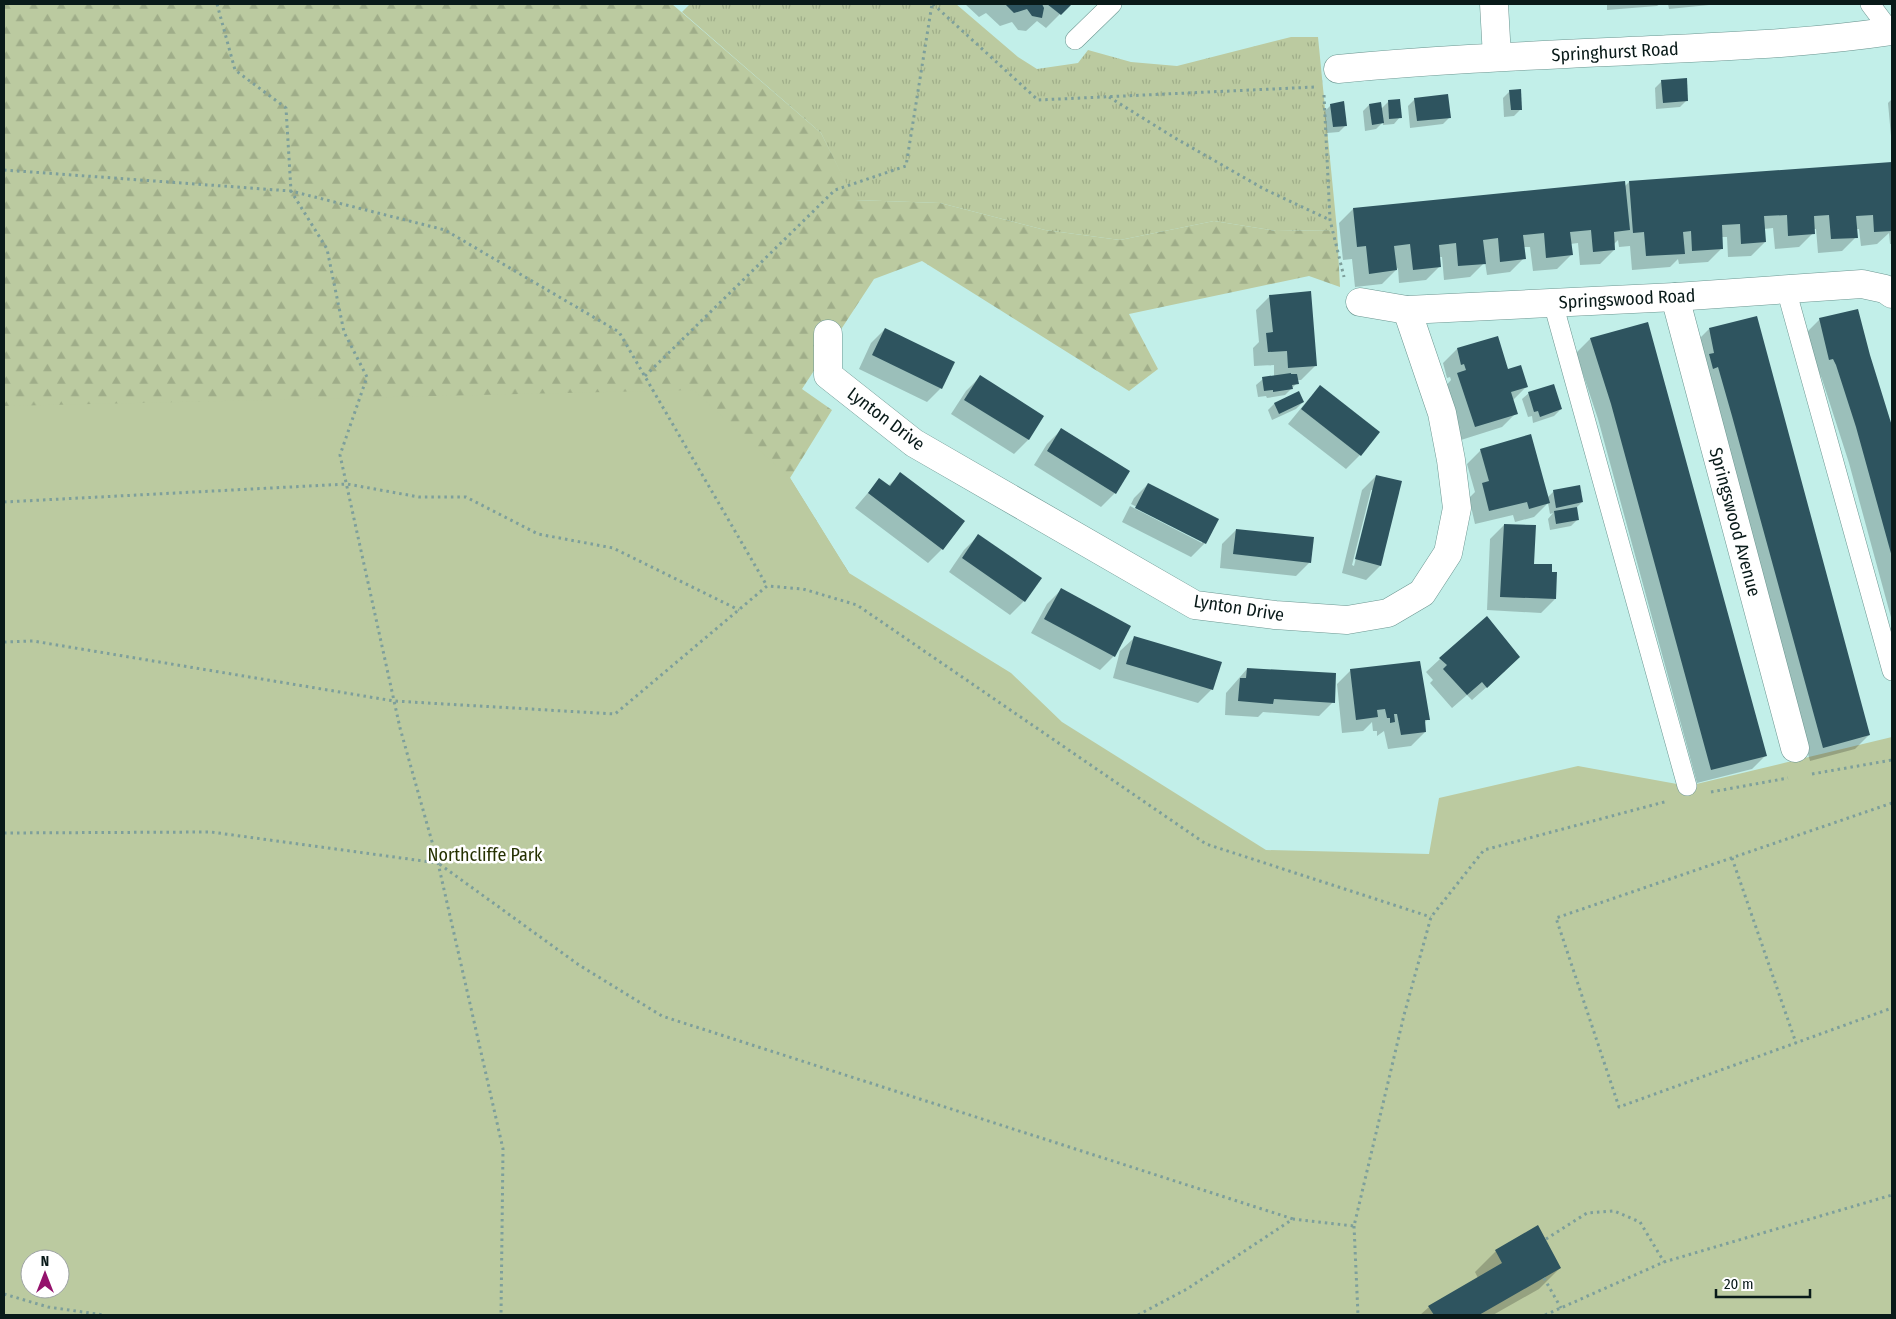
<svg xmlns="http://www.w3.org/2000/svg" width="1896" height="1319" viewBox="0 0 1896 1319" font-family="'Fira Sans Condensed',sans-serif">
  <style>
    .grass { fill: url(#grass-tufts) }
    .forest { fill: url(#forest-firs) }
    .park { fill: #bbcaa0; fill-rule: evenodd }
    .shadow { fill: #0003; fill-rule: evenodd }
    .building { fill: #2e545f }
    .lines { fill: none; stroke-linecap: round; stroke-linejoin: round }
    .service-casing { stroke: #6c9691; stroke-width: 20 }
    .minor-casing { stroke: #6c9691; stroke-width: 29 }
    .path { stroke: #7d9f9b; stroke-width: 3; stroke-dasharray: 2.5 4; stroke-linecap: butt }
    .service { stroke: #fff; stroke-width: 19 }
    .minor { stroke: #fff; stroke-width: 28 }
    .labels { text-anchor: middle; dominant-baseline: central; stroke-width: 5; stroke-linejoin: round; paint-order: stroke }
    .street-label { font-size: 18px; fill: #091a19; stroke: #fff }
    .park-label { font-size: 18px; fill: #253102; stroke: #fff }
  </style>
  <defs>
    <pattern id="grass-tufts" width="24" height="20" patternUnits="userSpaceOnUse" patternTransform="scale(1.25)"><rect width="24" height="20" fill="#bbcaa0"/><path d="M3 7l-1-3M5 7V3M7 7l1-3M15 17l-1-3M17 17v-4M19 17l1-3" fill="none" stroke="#9fad89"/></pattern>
    <pattern id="forest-firs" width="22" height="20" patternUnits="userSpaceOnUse" patternTransform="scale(1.25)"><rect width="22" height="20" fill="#bbcaa0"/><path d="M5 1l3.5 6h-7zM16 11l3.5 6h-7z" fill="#9fad89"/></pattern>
  </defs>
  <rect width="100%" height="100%" fill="#c2efe9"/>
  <!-- grass -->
  <polygon class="grass" points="690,4 956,4 1018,57 1037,69 1078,63 1088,50 1131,62 1177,66 1291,37 1318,37 1337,230 1276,231 1214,221 1120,240 1045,230 940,203 854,200 821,133 682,12"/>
  <!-- forest -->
  <polygon class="forest" points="4,4 672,4 821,133 855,200 940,203 1045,230 1120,240 1214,221 1276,231 1337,230 1340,287 1309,276 1129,314 1158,369 1129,391 922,261 874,279 802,389 832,410 790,478 849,573 4,615"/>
  <!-- park -->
  <path class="park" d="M693 390 790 478 849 573 1011 673 1062 722 1266 850 1429 854 1439 798 1578 766 1688 786 1892 737V1315H4V406ZM30 1259H60V1289H30Z"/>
  <!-- shadow -->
  <g class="shadow">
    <polygon points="965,4 1070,4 1046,28 1037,21 1026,31 1018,30 1012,22 1000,26 986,13 979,17"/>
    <polygon points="1607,4 1660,4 1657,6 1607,10"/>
    <polygon points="1668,4 1711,4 1709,5 1669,9"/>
    <polygon points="1662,81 1687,100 1680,107 1656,109 1655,88"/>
    <polygon points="1510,91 1521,109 1514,116 1504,117 1503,98"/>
    <polygon points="1415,99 1450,117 1443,124 1410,128 1408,106"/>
    <polygon points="1892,99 1892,147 1888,103"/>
    <polygon points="1389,101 1400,117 1394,124 1383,125 1383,122 1376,129 1365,131 1363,111 1369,105 1381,109"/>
    <polygon points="1331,105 1346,125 1339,132 1327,133 1324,112"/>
    <polygon points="1892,164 1892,244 1890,244 1889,233 1877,244 1861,246 1859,229 1856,229 1856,237 1842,251 1818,253 1816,229 1813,229 1813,233 1799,247 1775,249 1773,228 1764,229 1765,242 1751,256 1728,257 1727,237 1721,237 1722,248 1708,262 1679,264 1678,259 1670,267 1632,270 1630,246 1619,247 1618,240 1614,244 1614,250 1600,264 1580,265 1578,243 1570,244 1571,255 1557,269 1533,271 1530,247 1523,247 1524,258 1510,272 1487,275 1485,262 1470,277 1444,280 1442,257 1439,257 1440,266 1426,280 1399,283 1398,268 1382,284 1355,287 1352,259 1343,260 1339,223 1353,209 1624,187 1629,182"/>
    <polygon points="1270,296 1315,366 1301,380 1297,380 1297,383 1285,395 1267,398 1266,396 1258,397 1256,385 1263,379 1274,377 1274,365 1254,366 1253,348 1259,342 1256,310"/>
    <polygon points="1820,319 1868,355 1892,432 1892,621 1849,463 1822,379 1819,372 1816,373 1806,333"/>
    <polygon points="1647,324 1766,755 1752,769 1697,783 1598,419 1576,353 1590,339"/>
    <polygon points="885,329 941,388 927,402 859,369 871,343"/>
    <polygon points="1709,329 1869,735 1855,749 1810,761 1695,343"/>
    <polygon points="1498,338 1507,370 1526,387 1512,401 1516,413 1502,427 1461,440 1444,388 1451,380 1450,377 1447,378 1443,363 1457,349"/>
    <polygon points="980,377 1043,417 1028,440 1014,454 951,414 966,391"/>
    <polygon points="1320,387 1378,432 1360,455 1346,469 1288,424 1307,401"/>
    <polygon points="1529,393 1561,409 1554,416 1533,423 1532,416 1528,417 1522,399"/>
    <polygon points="1303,402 1296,409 1272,420 1268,410 1274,404"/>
    <polygon points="1061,430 1115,493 1101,507 1034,465 1047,444"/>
    <polygon points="1481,450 1547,498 1554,491 1582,502 1576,508 1578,519 1571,526 1550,530 1548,519 1553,513 1550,514 1548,503 1534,517 1515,522 1513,515 1475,524 1469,498 1475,492 1467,464"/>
    <polygon points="901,474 942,549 928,563 855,508 879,480 888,486"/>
    <path d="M1376 476 1380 566 1366 580 1342 573 1362 490ZM1371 490H1373L1354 566 1352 565Z"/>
    <polygon points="1148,484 1205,543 1191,557 1122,522 1130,506 1202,543 1202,540 1131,504 1134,498"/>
    <polygon points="1504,525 1533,565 1551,573 1555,599 1541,613 1487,610 1490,539"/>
    <polygon points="1236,530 1310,562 1296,576 1220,568 1222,544"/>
    <polygon points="978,536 1024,601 1010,615 949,572 964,550"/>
    <polygon points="1061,590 1114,656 1100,670 1031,633 1047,604"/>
    <polygon points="1134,638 1212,689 1198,703 1113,678 1120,651"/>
    <polygon points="1440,659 1505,671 1472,700 1467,695 1452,708 1430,683 1433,680 1426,672"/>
    <polygon points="1247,669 1333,702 1319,716 1263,712 1258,717 1225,715 1226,693"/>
    <polygon points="1351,670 1428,719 1424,723 1425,732 1411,746 1388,749 1384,731 1377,736 1377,731 1373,731 1372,722 1363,731 1342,733 1337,684"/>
    <polygon points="1496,1251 1560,1268 1539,1289 1493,1315 1420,1315 1429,1307 1478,1278 1475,1272"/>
  </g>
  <!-- building -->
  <g class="building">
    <polygon points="1005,4 1042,4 1044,8 1042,18 1032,16 1027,9 1014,13"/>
    <polygon points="1047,4 1072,4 1061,15"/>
    <polygon points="1687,78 1688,101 1663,103 1661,80"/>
    <polygon points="1521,89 1522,110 1511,110 1509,90"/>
    <polygon points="1448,94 1451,118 1417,121 1414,98"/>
    <polygon points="1400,99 1402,118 1389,119 1388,100"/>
    <polygon points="1344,101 1347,126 1333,127 1330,104"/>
    <polygon points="1381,102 1384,123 1372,125 1369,104"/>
    <polygon points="1892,162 1892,231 1874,232 1873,215 1856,216 1858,238 1831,239 1829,215 1814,216 1815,234 1788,236 1787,215 1764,216 1766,242 1741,244 1740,224 1722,225 1723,249 1692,251 1691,231 1683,232 1685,254 1646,256 1644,232 1633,233 1629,181"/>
    <polygon points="1625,181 1630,230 1614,232 1615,250 1593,252 1591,230 1570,232 1573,255 1546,258 1544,233 1523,235 1526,259 1500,262 1498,238 1483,240 1486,264 1458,266 1456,243 1439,245 1441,267 1413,270 1410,244 1394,246 1397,270 1369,274 1366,246 1357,247 1353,208"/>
    <polygon points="1311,291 1317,366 1288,368 1287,351 1268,352 1266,333 1273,332 1269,295"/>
    <polygon points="1858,309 1870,355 1892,426 1892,557 1856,427 1836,365 1833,359 1829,360 1819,318"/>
    <polygon points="1757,316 1870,735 1823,748 1732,416 1718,367 1713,369 1709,354 1714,353 1709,328"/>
    <polygon points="1648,322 1767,756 1711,770 1611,404 1590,338"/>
    <polygon points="885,328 955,362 942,389 872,355"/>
    <polygon points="1498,336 1508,369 1521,365 1528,387 1511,392 1518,414 1475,427 1457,373 1466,370 1464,364 1461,365 1457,348"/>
    <polygon points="1291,373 1291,374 1297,374 1299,384 1292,385 1293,389 1273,392 1273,390 1264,391 1262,377"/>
    <polygon points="980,375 1044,416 1029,440 964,400"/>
    <polygon points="1554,384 1562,409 1540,417 1538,411 1534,412 1528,392"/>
    <polygon points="1320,385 1380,432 1361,456 1301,409"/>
    <polygon points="1299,391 1304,402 1279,414 1274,403"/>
    <polygon points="1061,428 1130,471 1116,494 1047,451"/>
    <polygon points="1531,434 1550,503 1529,509 1527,502 1489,511 1482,483 1489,481 1480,449"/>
    <polygon points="900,472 965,521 943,550 868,493 879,478 890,486"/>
    <polygon points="1376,475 1402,481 1381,566 1355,559"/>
    <polygon points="1148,483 1219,519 1206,544 1135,508"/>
    <polygon points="1580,485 1583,502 1556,508 1553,490"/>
    <polygon points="1577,507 1579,520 1556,524 1554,511"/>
    <polygon points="1504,524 1536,525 1534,564 1552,564 1552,572 1557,572 1556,599 1500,597"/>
    <polygon points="1236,529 1314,537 1311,563 1233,554"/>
    <polygon points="978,534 1042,578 1025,602 962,558"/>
    <polygon points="1061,588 1131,626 1115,657 1044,619"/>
    <polygon points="1487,616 1520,657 1487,688 1482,682 1467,695 1443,669 1447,665 1439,658"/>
    <polygon points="1134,636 1222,662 1213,690 1126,664"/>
    <polygon points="1420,661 1430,720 1425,720 1426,732 1401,735 1397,714 1394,714 1395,722 1390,723 1390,718 1387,718 1385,709 1377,710 1378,717 1356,720 1350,669"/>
    <polygon points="1247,668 1336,673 1335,703 1274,699 1273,704 1238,701 1240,678 1246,678"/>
    <polygon points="1538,1225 1561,1268 1479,1315 1434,1315 1428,1306 1502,1263 1495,1250"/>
  </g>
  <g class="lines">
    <!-- service casing -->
    <g class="service-casing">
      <g id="service">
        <polyline points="1870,4 1891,32"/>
        <polyline points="1075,40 1112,4"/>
        <polyline points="1786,289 1892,671"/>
        <polyline points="1553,303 1687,786"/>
      </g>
    </g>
    <!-- minor casing -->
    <g class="minor-casing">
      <g id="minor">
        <polyline points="1494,4 1497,57"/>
        <path d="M1338 69C1442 59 1546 55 1651 50 1732 46 1812 43 1892 31"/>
        <polyline points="1675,297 1795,748"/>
        <polyline points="1360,302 1407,310 1675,297 1862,284 1885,289 1892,294"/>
        <polyline points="828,334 828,375 914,443 1195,605 1275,615 1347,620 1388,613 1422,593 1448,553 1457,508 1451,460 1442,413 1407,310"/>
      </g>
    </g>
    <!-- path -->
    <g class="path">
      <polyline points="217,4 235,70 286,108 291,191 327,249 344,332 367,377 340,455 400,728 438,863 579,965 662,1016 1293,1219"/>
      <polyline points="933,4 1038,100 1315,87"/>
      <polyline points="1324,95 1330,220 1344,277"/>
      <polyline points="1109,97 1175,138 1264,189 1330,220"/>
      <polyline points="4,170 291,191 445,230 619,332 767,586"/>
      <polyline points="645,376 835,190 906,166 932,4"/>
      <polyline points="4,502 347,484 419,497 466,497 538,534 613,548 739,610"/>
      <polyline points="4,642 33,641 394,701 615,714 767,586 803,589 857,605 1206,844 1431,917"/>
      <polyline points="1812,774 1892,760"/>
      <polyline points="1711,792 1788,778"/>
      <polyline points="1892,803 1556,918 1619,1107 1892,1008"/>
      <polyline points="4,833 211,832 438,863 503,1149 501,1315"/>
      <polyline points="1732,858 1796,1043"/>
      <polyline points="1354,1226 1358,1315"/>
      <polyline points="1546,1239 1587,1213 1614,1211 1640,1222 1664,1262"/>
      <polyline points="1544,1278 1561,1308"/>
      <polyline points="4,1294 48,1307 104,1315"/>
      <polyline points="1138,1315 1187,1289 1293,1219 1354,1226 1404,1015 1431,917 1484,850 1668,801"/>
      <polyline points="1545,1315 1664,1262 1892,1195"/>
    </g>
    <!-- service -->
    <use href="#service" class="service"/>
    <!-- minor -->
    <use href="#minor" class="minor"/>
  </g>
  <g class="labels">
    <!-- street labels -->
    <g class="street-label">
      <text transform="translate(1615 52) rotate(-3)">Springhurst Road</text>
      <text transform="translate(1627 299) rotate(-3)">Springswood Road</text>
      <text transform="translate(886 419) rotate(37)">Lynton Drive</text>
      <text transform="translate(1735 522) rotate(75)">Springswood Avenue</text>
      <text transform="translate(1239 608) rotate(9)">Lynton Drive</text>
    </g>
    <!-- park labels -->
    <g class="park-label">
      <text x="485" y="855">Northcliffe Park</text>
    </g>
  </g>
  <!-- border -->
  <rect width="1896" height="1319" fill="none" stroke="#091a19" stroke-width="10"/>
  <!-- north arrow -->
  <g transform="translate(45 1274)"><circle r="24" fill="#ffffff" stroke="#9da3a3"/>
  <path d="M0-4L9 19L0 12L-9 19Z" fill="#94126c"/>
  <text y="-8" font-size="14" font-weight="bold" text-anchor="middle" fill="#091a19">N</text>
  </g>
  <!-- scale -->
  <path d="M1716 1289v8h94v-8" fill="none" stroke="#091a19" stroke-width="2.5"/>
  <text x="1724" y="1289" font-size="15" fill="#091a19" stroke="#ffffff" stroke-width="4" paint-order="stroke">20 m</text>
</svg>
